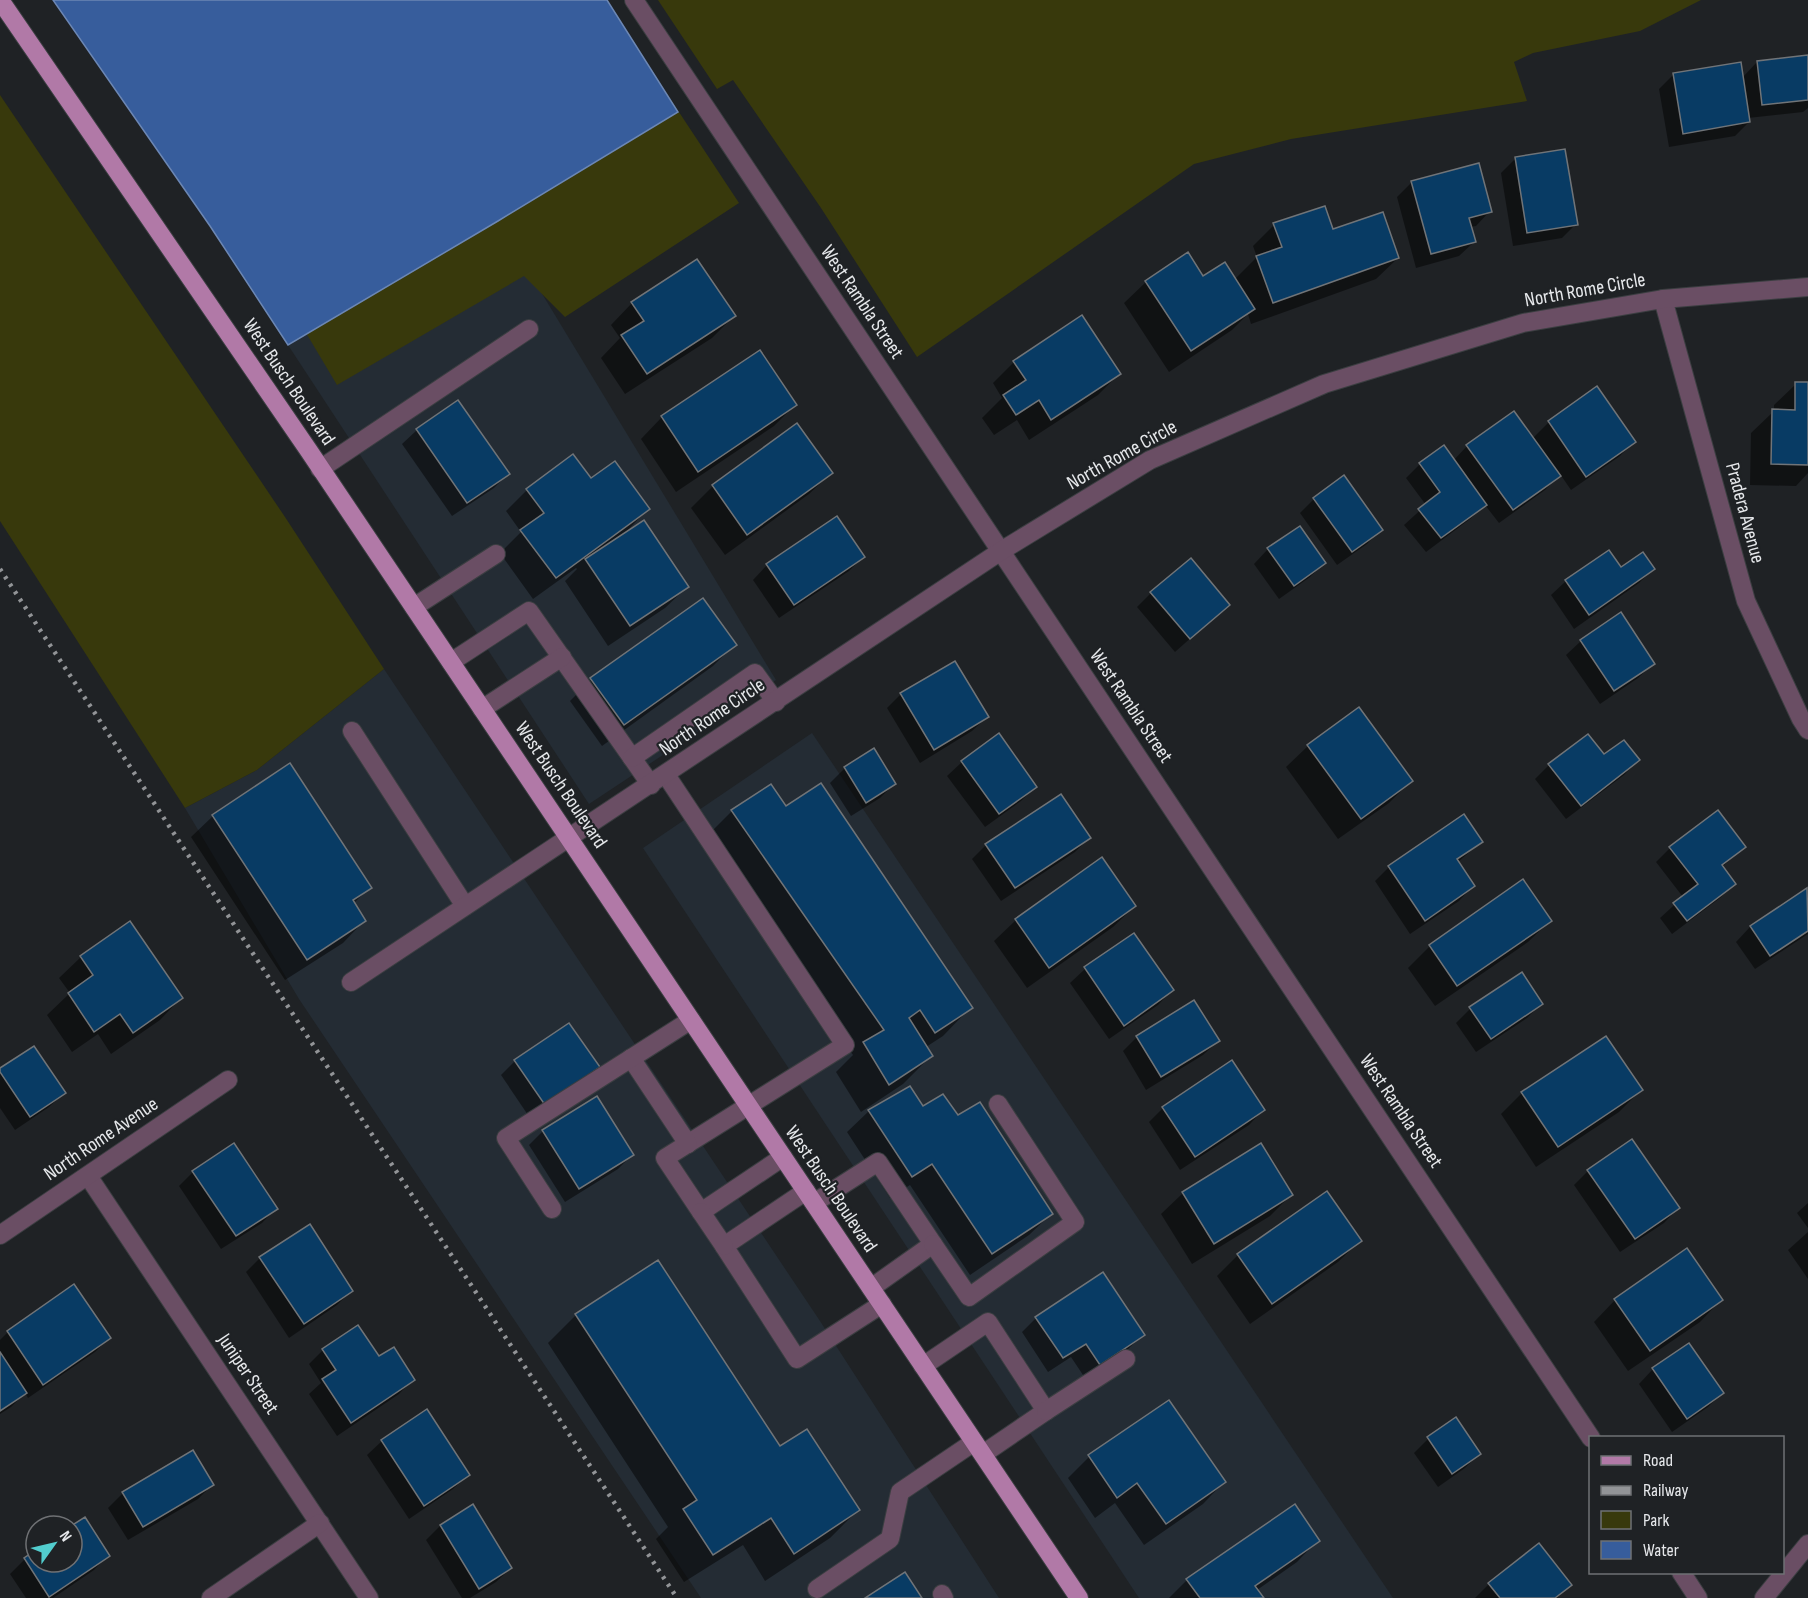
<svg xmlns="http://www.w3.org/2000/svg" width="1808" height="1598" viewBox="0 0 1808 1598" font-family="'Sofia Sans Condensed',sans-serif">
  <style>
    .built { fill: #242c34 }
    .green { fill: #38390c }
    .water { fill: #375d9c; stroke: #6c87b4; stroke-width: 1.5 }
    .shadow { fill: #0007 }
    .building { fill: #083b64; stroke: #707478; stroke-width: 1.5 }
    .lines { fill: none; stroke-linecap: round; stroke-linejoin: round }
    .minor-casing { stroke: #3b3e41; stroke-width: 20 }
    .major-casing { stroke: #3b3e41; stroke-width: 20 }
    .minor { stroke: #6a4e64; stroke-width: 18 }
    .major { stroke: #b179a7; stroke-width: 18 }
    .rail { stroke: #929497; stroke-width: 4.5; stroke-dasharray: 3 6; stroke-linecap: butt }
    .labels { text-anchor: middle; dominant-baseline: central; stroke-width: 4.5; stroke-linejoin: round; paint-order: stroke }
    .street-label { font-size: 20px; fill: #e6e8eb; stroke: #1f2225 }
  </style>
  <rect width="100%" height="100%" fill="#1f2225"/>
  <!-- built -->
  <g class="built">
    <polygon points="498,221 776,680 589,804 288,345"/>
    <polygon points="384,669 820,1321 999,1598 701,1598 299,999 185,808 257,770"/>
    <polygon points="812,733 1393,1598 1139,1598 643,848"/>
  </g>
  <!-- green -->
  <g class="green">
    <polygon points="108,0 605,0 739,203 565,317 524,276 337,385"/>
    <polygon points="658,0 1701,0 1640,31 1533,53 1514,62 1527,101 1291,139 1194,164 917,357 821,208 733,80 717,89"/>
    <polygon points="0,95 285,517 384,669 257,770 185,808 0,521"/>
  </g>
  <!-- water -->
  <polygon class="water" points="53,0 607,0 678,112 498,221 288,345 210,226"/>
  <!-- shadow -->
  <g class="shadow">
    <polygon points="1808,57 1808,108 1803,112 1748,118 1749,122 1735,136 1669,147 1659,89 1673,75 1742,78 1757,62"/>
    <polygon points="1564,151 1576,224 1562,238 1513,246 1501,173 1515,159"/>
    <polygon points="1412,182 1490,211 1476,226 1470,227 1474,242 1459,256 1416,268 1397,197"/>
    <polygon points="1274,225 1332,231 1398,258 1376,279 1251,324 1248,314 1232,330 1169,372 1124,303 1146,282 1187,255 1202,278 1234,280 1257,257 1253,246"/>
    <polygon points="632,303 734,316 712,338 625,394 601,358 620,338 611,325"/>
    <polygon points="1014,362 1119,374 1098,395 1029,440 1017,420 994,435 982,418 1002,398 993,383"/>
    <polygon points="1796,384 1808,384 1808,473 1796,486 1750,485 1751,433 1774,411 1774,405"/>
    <polygon points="1597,388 1634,441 1620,456 1571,490 1560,474 1545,490 1499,523 1485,505 1470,519 1426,552 1404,525 1426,505 1406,478 1420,464 1453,461 1467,446 1532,439 1549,422"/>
    <polygon points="795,405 774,426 676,492 641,439 662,417"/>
    <polygon points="797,425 831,473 809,494 725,555 691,508 713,486"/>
    <polygon points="417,430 508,474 494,488 452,516 402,444"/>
    <polygon points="591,480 648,509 627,531 687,587 665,608 608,646 565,581 577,569 576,568 533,599 500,553 521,532 506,511 527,490"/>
    <polygon points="1314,499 1381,529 1367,544 1337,565 1300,513"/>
    <polygon points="1300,528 1324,563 1310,577 1279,599 1254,564 1268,549"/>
    <polygon points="863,557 849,571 779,618 753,580 767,565"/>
    <polygon points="1653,569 1639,583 1574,629 1551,595 1566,581"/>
    <polygon points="1151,593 1228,605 1175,652 1137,607"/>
    <polygon points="1581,641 1653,664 1638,678 1600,704 1566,655"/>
    <polygon points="735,644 713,666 602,746 570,701 591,680"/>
    <polygon points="901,694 987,717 972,731 920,763 887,708"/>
    <polygon points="998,735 1035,787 1021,801 985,827 947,776 962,762"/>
    <polygon points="1308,746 1411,781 1389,803 1338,839 1286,767"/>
    <polygon points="874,750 894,784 880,798 851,816 830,783 844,769"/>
    <polygon points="1604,757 1638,760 1624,775 1566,819 1535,779 1549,765"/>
    <polygon points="290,765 370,887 353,904 364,921 343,943 285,980 191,837 213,816"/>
    <polygon points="786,808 971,1007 943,1036 926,1047 931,1056 903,1084 861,1112 836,1072 853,1055 704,839 732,811"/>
    <polygon points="1089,838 1075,852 1001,901 972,859 986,845"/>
    <polygon points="1481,842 1458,862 1473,886 1459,901 1410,934 1375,881 1389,867"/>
    <polygon points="1744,847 1722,867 1734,884 1720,898 1672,934 1660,918 1683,897 1656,862 1670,848"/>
    <polygon points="1523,882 1550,921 1528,942 1435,1006 1408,968 1430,946"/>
    <polygon points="1806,890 1808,893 1808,934 1755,969 1736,942 1750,927"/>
    <polygon points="1135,906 1113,927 1027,988 994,941 1016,920"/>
    <polygon points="1134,935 1172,990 1158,1005 1109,1039 1070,983 1085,969"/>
    <polygon points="81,957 181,998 160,1020 111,1054 98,1034 72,1052 47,1015 70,993 59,978"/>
    <polygon points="1541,1004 1527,1018 1476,1052 1456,1023 1470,1009"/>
    <polygon points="1137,1037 1218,1041 1203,1055 1146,1090 1123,1051"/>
    <polygon points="515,1061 598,1066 530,1118 501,1075"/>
    <polygon points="0,1070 64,1093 49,1107 15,1130 0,1108"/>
    <polygon points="1641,1090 1619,1112 1536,1167 1501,1114 1522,1093"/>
    <polygon points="923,1108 958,1117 1051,1214 1029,1235 970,1275 910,1185 890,1198 847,1132 869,1111"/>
    <polygon points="1163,1108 1263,1110 1249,1125 1180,1170 1149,1122"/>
    <polygon points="543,1131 632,1155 618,1169 565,1202 529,1145"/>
    <polygon points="1588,1171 1678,1208 1664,1223 1620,1252 1574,1185"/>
    <polygon points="193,1172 276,1208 262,1223 221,1249 179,1186"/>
    <polygon points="1183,1193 1291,1195 1270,1216 1192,1264 1161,1214"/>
    <polygon points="1808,1203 1808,1228 1797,1213"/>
    <polygon points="1808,1232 1808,1279 1788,1250"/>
    <polygon points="1360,1241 1338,1262 1250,1324 1217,1276 1238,1255"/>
    <polygon points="260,1258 351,1291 337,1305 289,1338 246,1272"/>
    <polygon points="1615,1300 1721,1300 1700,1322 1628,1371 1594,1322"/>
    <polygon points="576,1315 780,1448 858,1510 830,1538 765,1581 743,1545 684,1582 656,1539 668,1527 548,1343"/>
    <polygon points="1036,1318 1143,1335 1128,1349 1085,1378 1071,1357 1048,1372 1022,1332"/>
    <polygon points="8,1332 109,1338 95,1352 28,1398 25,1393 11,1407 0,1414 0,1340"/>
    <polygon points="323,1350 413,1379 399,1394 337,1436 309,1394 321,1383 309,1364"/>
    <polygon points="1653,1369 1722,1393 1708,1407 1672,1432 1639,1384"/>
    <polygon points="1455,1419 1479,1454 1465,1468 1438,1487 1414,1453 1428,1439"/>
    <polygon points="382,1441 468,1475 453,1489 409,1519 367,1455"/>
    <polygon points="193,1452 212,1485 198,1499 128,1540 108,1508 123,1493"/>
    <polygon points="1089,1457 1224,1482 1203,1504 1144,1545 1115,1503 1095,1518 1068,1478"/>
    <polygon points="472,1506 511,1568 496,1582 470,1598 462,1598 426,1540 440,1526"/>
    <polygon points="1318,1540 1297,1562 1257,1590 1262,1598 1169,1598 1187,1580"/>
    <polygon points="36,1552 36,1562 72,1562 108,1555 94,1570 53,1598 26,1598 10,1574 25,1559"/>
    <polygon points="1489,1584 1570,1585 1557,1598 1475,1598"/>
  </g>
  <!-- building -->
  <g class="building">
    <polygon points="1808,55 1808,100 1762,105 1757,61"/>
    <polygon points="1741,62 1750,122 1683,134 1673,73"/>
    <polygon points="1565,149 1578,225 1527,233 1515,157"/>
    <polygon points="1479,163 1492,212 1469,218 1476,242 1431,254 1411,181"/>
    <polygon points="1325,206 1333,229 1383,212 1399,258 1273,303 1256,256 1282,247 1273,223"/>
    <polygon points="1188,252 1203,276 1225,262 1255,309 1191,351 1145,281"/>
    <polygon points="697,259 736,316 647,374 621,335 644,321 631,302"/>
    <polygon points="1082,315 1121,374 1051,420 1039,400 1016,415 1003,395 1026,380 1013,361"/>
    <polygon points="760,350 797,405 698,472 661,416"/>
    <polygon points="1795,382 1808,382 1808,465 1771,464 1772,409 1795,410"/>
    <polygon points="1597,386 1636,442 1586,477 1548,421"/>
    <polygon points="458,400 510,474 467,503 416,429"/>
    <polygon points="1514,411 1561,476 1513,510 1466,445"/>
    <polygon points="797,423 833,473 747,535 712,485"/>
    <polygon points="1444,445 1487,505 1441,538 1418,509 1440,492 1419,463"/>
    <polygon points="573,454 591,478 615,461 650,509 556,578 520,530 544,513 526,489"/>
    <polygon points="1344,475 1383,530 1352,552 1313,498"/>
    <polygon points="837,516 865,557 794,605 766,564"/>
    <polygon points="644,520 689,587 630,626 585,559"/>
    <polygon points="1300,526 1326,563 1294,586 1267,548"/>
    <polygon points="1609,550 1621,567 1643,552 1655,569 1589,615 1565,580"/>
    <polygon points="1191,558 1230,605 1190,639 1150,592"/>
    <polygon points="703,598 737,645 624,725 590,678"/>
    <polygon points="1621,612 1655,664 1614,691 1580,640"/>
    <polygon points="955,661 989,717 934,750 900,693"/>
    <polygon points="1359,707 1413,781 1361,819 1307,745"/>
    <polygon points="999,733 1037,787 999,814 961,761"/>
    <polygon points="1588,734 1604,754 1624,740 1640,760 1581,806 1548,764"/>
    <polygon points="874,748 896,784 866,803 844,767"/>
    <polygon points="290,763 372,888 353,900 366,921 307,960 212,815"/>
    <polygon points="821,783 973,1008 935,1033 920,1010 909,1018 933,1056 889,1085 863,1042 884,1030 731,810 771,784 786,806"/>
    <polygon points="1061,794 1091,838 1015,888 985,844"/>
    <polygon points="1718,810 1746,847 1722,865 1736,884 1687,921 1673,903 1698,884 1669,847"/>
    <polygon points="1464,814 1483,842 1457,859 1475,886 1425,921 1388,866"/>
    <polygon points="1102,857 1136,906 1049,968 1015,919"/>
    <polygon points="1523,879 1552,921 1457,986 1429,945"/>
    <polygon points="1807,888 1808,931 1770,956 1750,926"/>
    <polygon points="130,921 183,998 133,1033 120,1014 94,1032 68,993 93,975 80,956"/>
    <polygon points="1134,933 1174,990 1124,1026 1084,967"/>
    <polygon points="1522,972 1543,1004 1491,1039 1469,1007"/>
    <polygon points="1194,1000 1220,1041 1161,1077 1136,1036"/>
    <polygon points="569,1023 600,1067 545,1105 514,1060"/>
    <polygon points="1606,1036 1643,1090 1558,1147 1521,1092"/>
    <polygon points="34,1046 66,1093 30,1117 0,1072 0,1068"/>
    <polygon points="1232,1060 1265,1110 1195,1157 1162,1107"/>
    <polygon points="910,1086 923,1106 943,1094 958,1115 980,1102 1053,1214 992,1254 932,1164 912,1177 868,1110"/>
    <polygon points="597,1096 634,1155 579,1189 542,1130"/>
    <polygon points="1632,1139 1680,1208 1635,1239 1587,1170"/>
    <polygon points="234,1143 278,1209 236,1236 192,1171"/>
    <polygon points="1261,1143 1293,1195 1214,1244 1182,1192"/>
    <polygon points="1327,1191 1362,1241 1272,1304 1237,1254"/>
    <polygon points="310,1224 353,1291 304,1324 259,1257"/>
    <polygon points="1687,1248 1723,1300 1650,1351 1614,1299"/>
    <polygon points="658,1260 780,1446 807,1429 860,1510 794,1554 771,1518 713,1555 683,1509 697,1500 575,1314"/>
    <polygon points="1103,1272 1145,1335 1100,1365 1086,1344 1063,1358 1035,1317"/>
    <polygon points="74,1284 111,1338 43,1385 7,1331"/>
    <polygon points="358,1325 379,1356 394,1347 415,1380 351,1423 322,1379 336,1370 322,1349"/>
    <polygon points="1689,1343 1724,1393 1687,1419 1652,1368"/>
    <polygon points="0,1352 27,1393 0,1411"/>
    <polygon points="1169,1400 1226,1482 1166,1524 1137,1483 1117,1498 1088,1455"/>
    <polygon points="427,1409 470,1475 424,1506 381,1440"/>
    <polygon points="1456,1417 1481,1454 1452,1474 1427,1437"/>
    <polygon points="193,1450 214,1485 143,1527 122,1492"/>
    <polygon points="473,1504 512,1568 479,1589 440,1525"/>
    <polygon points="1295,1504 1320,1541 1255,1586 1264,1598 1200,1598 1186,1579"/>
    <polygon points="85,1517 110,1556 49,1597 24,1558 36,1550 36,1562 72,1562 71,1526"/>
    <polygon points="1539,1543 1572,1585 1555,1598 1500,1598 1488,1583"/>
    <polygon points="905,1572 922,1598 865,1598"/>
  </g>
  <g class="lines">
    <!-- minor casing -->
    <g class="minor-casing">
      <g id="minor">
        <polyline points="634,0 1591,1438"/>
        <polyline points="1663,299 1746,601 1801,719 1808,730"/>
        <polyline points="320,469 529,329"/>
        <polyline points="414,607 496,554"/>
        <polyline points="451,662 529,611 651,785"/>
        <polyline points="482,709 562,657"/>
        <polyline points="352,731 465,906"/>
        <polyline points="632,758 755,673 776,702"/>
        <polyline points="666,775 845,1045 665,1158 701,1212 783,1157"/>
        <polyline points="351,982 1001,551 1150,460 1324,384 1523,323 1663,299 1808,287"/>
        <polyline points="631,1058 688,1144"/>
        <polyline points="88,1176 369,1598"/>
        <polyline points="806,1191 724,1246 797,1359 882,1304"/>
        <polyline points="814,1203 878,1162 933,1244 871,1288"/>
        <polyline points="552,1209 506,1138 691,1020"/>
        <polyline points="701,1212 724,1246"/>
        <polyline points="0,1235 228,1080"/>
        <polyline points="933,1244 969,1297 1075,1222 998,1104"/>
        <polyline points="923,1366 988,1322 1046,1411 983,1454"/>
        <polyline points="1046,1411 1126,1359"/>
        <polyline points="1681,1572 1698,1598"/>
        <polyline points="817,1589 890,1539 900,1492 974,1442"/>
        <polyline points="942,1594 944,1598"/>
        <polyline points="211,1598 320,1523"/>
        <polyline points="1764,1598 1808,1544"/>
      </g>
    </g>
    <!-- major casing -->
    <g class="major-casing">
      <polyline id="major" points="0,0 309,451 1079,1598"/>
    </g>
    <!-- minor -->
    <use href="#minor" class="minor"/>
    <!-- major -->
    <use href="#major" class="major"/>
    <!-- rail -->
    <polyline class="rail" points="0,569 677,1598"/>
  </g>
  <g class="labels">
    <!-- street labels -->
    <g class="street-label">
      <text transform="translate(1585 290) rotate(-10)">North Rome Circle</text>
      <text transform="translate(862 302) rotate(56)">West Rambla Street</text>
      <text transform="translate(289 382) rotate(56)">West Busch Boulevard</text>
      <text transform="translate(1122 455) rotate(-29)">North Rome Circle</text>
      <text transform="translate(1745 513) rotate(75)">Pradera Avenue</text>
      <text transform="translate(1131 706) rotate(56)">West Rambla Street</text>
      <text transform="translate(712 717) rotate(-34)">North Rome Circle</text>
      <text transform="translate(561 785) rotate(56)">West Busch Boulevard</text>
      <text transform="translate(1401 1111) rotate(56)">West Rambla Street</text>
      <text transform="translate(101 1139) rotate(-34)">North Rome Avenue</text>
      <text transform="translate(831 1189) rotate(56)">West Busch Boulevard</text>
      <text transform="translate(248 1374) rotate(56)">Juniper Street</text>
    </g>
  </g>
  <!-- legend -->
  <rect x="1589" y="1436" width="195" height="138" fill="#1f2225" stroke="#6f7174" stroke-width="1.5"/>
  <rect x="1601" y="1456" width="30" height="9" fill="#b179a7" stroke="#6f7174" stroke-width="1.5"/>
  <text x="1643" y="1466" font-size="18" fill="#e6e8eb">Road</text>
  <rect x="1601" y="1486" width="30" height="9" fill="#929497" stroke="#6f7174" stroke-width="1.5"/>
  <text x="1643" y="1496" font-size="18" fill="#e6e8eb">Railway</text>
  <rect x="1601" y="1511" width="30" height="18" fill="#38390c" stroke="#6f7174" stroke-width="1.5"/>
  <text x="1643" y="1526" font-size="18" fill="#e6e8eb">Park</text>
  <rect x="1601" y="1541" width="30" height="18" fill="#375d9c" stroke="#6f7174" stroke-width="1.5"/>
  <text x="1643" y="1556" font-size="18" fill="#e6e8eb">Water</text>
  <!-- north arrow -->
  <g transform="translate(54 1544) rotate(56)"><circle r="28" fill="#1f2225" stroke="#6f7174" stroke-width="1.5"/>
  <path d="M0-4.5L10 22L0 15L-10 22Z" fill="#52cdce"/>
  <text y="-9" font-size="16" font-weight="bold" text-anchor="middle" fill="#e6e8eb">N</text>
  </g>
</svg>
